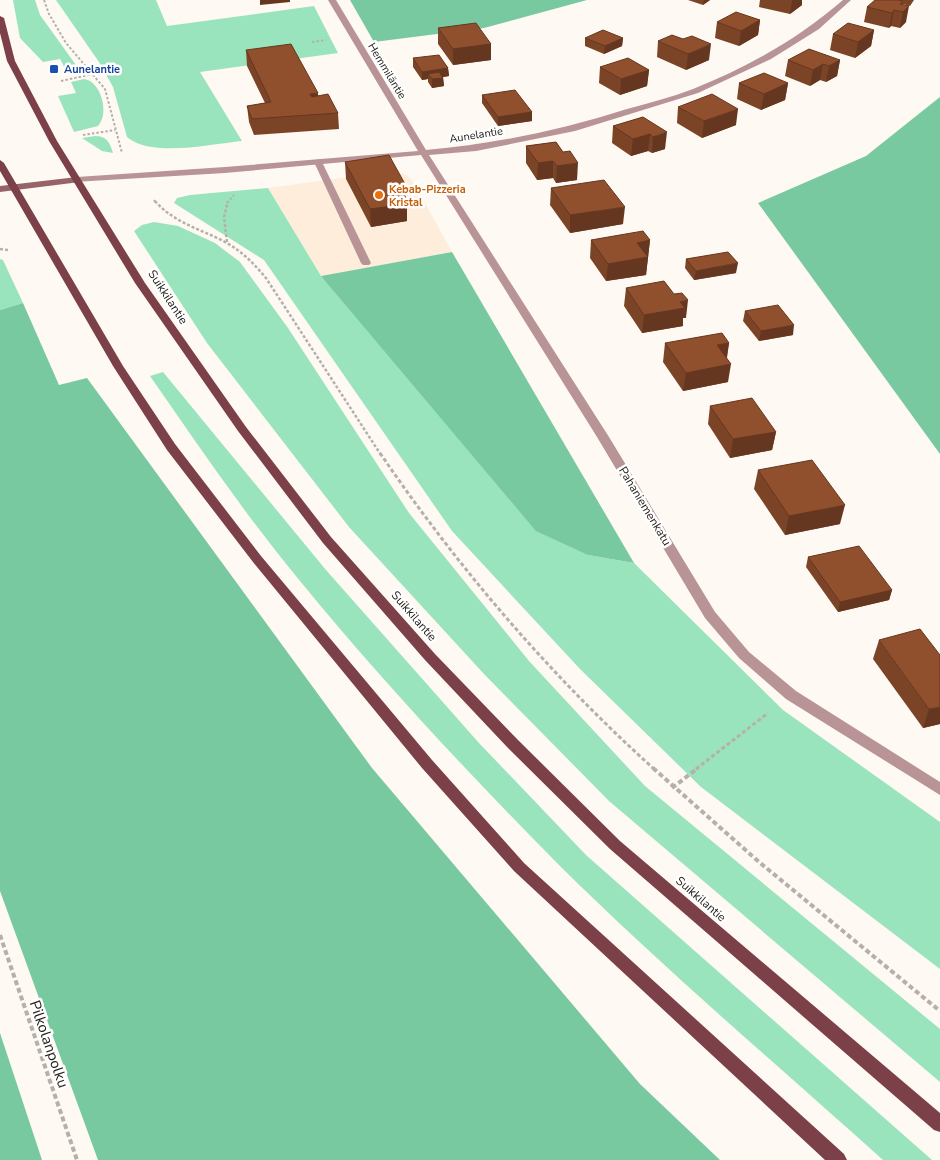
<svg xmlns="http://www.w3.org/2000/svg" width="940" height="1160" viewBox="0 0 940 1160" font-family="'Nunito Sans',sans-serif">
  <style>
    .commercial { fill: #fdedda }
    .green { fill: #9ae4bd }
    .forest { fill: #79c9a0 }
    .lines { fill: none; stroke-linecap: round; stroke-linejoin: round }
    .path-far3 { stroke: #b5b0aa; stroke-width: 2; stroke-dasharray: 2.5 2; stroke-linecap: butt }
    .path-far2 { stroke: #b5b0aa; stroke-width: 2.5; stroke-dasharray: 3 2; stroke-linecap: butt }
    .path-far1 { stroke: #b5b0aa; stroke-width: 3; stroke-dasharray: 4 2.5; stroke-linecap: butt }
    .path { stroke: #b5b0aa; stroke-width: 4; stroke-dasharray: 5 3; stroke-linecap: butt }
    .lane { fill: #b99497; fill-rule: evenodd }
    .street { fill: #b99497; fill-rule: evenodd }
    .secondary { fill: #966369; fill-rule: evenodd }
    .primary { fill: #7c4049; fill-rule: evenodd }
    .wall { fill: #7c4427 }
    .shaded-wall { fill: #653720 }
    .building { fill: #904f2d; stroke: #653720 }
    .transit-dot { fill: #1a4fb4; stroke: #fff; stroke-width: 2 }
    .food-dot { fill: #e8710a; stroke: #fff; stroke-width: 2 }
    .labels { text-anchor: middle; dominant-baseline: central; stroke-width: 5; stroke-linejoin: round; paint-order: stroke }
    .far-transit-label { font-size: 11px; font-weight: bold; fill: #164399; stroke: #fff; text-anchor: start }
    .far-street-label { font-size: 11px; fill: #25201b; stroke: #fff }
    .far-food-label { font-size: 11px; font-weight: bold; fill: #c56008; stroke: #fff; text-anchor: start }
    .street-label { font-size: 12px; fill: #25201b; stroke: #fff }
    .near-street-label { font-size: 15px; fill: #25201b; stroke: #fff }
  </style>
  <rect width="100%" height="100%" fill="#fef9f3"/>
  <!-- commercial -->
  <polygon class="commercial" points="393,171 407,175 415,185 452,252 321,276 268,188"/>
  <!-- green -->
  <g class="green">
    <polygon points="13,0 35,0 40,15 81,72 68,74 60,59 43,62 20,38"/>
    <path d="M56 0H156L167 26 314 6 338 53 200 72 242 141C211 144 152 158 127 137L113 87 99 62Z"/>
    <path d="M84 79C101 81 110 114 98 126L74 132 58 96 76 93 71 82Z"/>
    <path d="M95 136C107 136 110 143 113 153L102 151 82 138Z"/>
    <polygon points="268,188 321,276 588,555 634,563 783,710 940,822 940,969 701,787 580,669 452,531 264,260 174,203 177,198 190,195"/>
    <polygon points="154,222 178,226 215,243 240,262 288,328 409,513 529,661 645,786 940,1029 940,1082 609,801 484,674 349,527 207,343 134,231 142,225"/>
    <polygon points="0,259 3,260 23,303 0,310"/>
    <path d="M163 372 326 570 479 743 586 855 932 1160H883C775 1063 663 968 559 865 469 774 381 680 300 581 246 516 198 445 150 376Z"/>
  </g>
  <!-- forest -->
  <g class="forest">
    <polygon points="350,0 587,0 484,28 374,42"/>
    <polygon points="940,97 940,454 758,203 866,156"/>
    <polygon points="452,252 634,563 588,555 536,531 321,276"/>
    <polygon points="23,303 59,385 87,378 372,768 640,1084 720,1160 98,1160 0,891 0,310"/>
    <polygon points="0,1033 42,1160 0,1160"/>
  </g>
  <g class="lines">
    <!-- path-far3 -->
    <g class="path-far3">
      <polyline points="44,0 49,14 66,43 105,89 122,153"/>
      <polyline points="312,42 326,40"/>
      <polyline points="61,81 93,74"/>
      <polyline points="83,135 115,130"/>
      <polyline points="154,200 156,203"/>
      <polyline points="227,203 234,195"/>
    </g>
    <!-- path-far2 -->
    <g class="path-far2">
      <path d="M155 201C174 223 201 229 225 242 242 251 254 264 266 278L381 455"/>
      <polyline points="227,242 224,217 228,201"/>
      <polyline points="0,249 8,250"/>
    </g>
    <!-- path-far1 -->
    <g class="path-far1">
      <path d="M380 453C459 569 550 675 654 769"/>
      <polyline points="696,769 768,713"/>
    </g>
    <!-- path -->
    <g class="path">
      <polyline points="653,768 759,862 940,1011"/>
      <polyline points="672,788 698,768"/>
      <polyline points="0,935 77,1160"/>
    </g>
    <!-- lane -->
    <polygon class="lane" points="318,159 322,162 371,263 369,265 363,265 361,263 314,162"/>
    <!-- street -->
    <path class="street" d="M328 0H336L426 150C495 144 561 130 627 109 649 103 672 97 693 89 748 67 798 39 843 0H851L819 29 771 59 698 93 575 131 476 151 429 155 609 437 715 612 749 652 796 691 940 782V795L786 699 739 658 705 618 597 437 421 155 225 173 74 182 73 180 77 177 225 167 418 151Z"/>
    <!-- secondary -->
    <polygon class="secondary" points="77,177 80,178 80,182 0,192 0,186"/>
    <!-- primary -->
    <g class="primary">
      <polygon points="0,16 4,18 15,61 57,141 145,283 246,427 331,537 435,654 518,740 620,841 940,1113 940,1132 934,1130 610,849 508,748 425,660 323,543 238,431 135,283 49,141 7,61 0,33"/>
      <polygon points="0,160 4,163 123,366 175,444 261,556 432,760 524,863 844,1154 847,1160 825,1160 514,871 422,768 253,562 167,450 113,366 0,171"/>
    </g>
  </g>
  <!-- wall -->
  <g class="wall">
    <polygon points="688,0 710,0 703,5"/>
    <polygon points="760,0 802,0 802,5 790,14 759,7"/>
    <polygon points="875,0 914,0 910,6 903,4 906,22 900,28 891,26 889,28 864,22 867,7"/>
    <polygon points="760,20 758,35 739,46 715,38 717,22"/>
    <polygon points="438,28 491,44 491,60 453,65 438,44"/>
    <polygon points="874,30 871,46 855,58 830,50 833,34"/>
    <polygon points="585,38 623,38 622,46 604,54 585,46"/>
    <polygon points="658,41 709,60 686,70 657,57"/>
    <polygon points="246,50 318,96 338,113 339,129 254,135 249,122 247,106 265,103 247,66"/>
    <polygon points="413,58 448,68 449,76 443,77 444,86 432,88 428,82 428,79 422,80 413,67"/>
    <polygon points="788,60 840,60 837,76 826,82 820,80 810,86 785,76"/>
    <polygon points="600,67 649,70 647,86 620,95 599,83"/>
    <polygon points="739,83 788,83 785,100 761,110 737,99"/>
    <polygon points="482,95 532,112 532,121 498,126 482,103"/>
    <polygon points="678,107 736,125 702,138 677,123"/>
    <polygon points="643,117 665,149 652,153 648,151 631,156 612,143 613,126"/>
    <polygon points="556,142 577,180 556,183 553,178 537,180 526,163 526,146"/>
    <polygon points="345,162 405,184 405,201 407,204 407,221 371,227 346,179"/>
    <polygon points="551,188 623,224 570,233 550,205"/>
    <polygon points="591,240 650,240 646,275 606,281 590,258"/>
    <polygon points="686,259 736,273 694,280 685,268"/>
    <polygon points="626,288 686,318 683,318 683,326 642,333 624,306"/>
    <polygon points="745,311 793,335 759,341 743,321"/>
    <polygon points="665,343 729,343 727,358 728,382 683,391 663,362"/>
    <polygon points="710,406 776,432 772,450 730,458 708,424"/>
    <polygon points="758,470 840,524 785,535 754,489"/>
    <polygon points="808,557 892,590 889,600 838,612 806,567"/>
    <polygon points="879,640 940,724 923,728 873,659"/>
  </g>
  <!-- shaded-wall -->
  <g class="shaded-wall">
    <polygon points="260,0 290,0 290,2 260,5"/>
    <polygon points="704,0 710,0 703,5"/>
    <polygon points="792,0 802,0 802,5 790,14"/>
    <polygon points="909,6 906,22 900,28 903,12"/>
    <polygon points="894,10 891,26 889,28 892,13"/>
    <polygon points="760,20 758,35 739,46 741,31"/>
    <polygon points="874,30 871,46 855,58 858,42"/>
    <polygon points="623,38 622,46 604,54 605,46"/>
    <polygon points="491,44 491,60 453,65 453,49"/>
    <polygon points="711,44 709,60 686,70 688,54"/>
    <polygon points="840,60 837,76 826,82 829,66"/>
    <polygon points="823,64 820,80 810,86 813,70"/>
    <polygon points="448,68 449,76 431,79 428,74 428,79 422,80 422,72"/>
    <polygon points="649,70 647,86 620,95 621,79"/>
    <polygon points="443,78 444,86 432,88 432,79"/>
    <polygon points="788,83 785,100 761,110 764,94"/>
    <polygon points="318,93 319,109 310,94"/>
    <polygon points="738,109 736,125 702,138 704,121"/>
    <polygon points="532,112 532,121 498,126 498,117"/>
    <polygon points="667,132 665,149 652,153 653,137"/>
    <polygon points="650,134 648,151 631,156 633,139"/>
    <polygon points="553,161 553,178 537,180 538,163"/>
    <polygon points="578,163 577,180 556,183 557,166"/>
    <polygon points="405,184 406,201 397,202 397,185"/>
    <polygon points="407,204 407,221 371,227 370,209"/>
    <polygon points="625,207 623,224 570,233 570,215"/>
    <polygon points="650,240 646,275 606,281 608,264 637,243"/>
    <polygon points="738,263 736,273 694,280 696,271"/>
    <polygon points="688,300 686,318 683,318 683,326 642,333 644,315 680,302"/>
    <polygon points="794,325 793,335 759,341 761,331"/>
    <polygon points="729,343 726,361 717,345"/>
    <polygon points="731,364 728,382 683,391 686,373"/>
    <polygon points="776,432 772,450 730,458 733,439"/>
    <polygon points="845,505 840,524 785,535 789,516"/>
    <polygon points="892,590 889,600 838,612 840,602"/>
    <polygon points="940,707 940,724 923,728 929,709"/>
  </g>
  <!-- building -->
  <g class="building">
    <polygon points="875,0 898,0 903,1 900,4 909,6 903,12 894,10 892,13 867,7"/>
    <polygon points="736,12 760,20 741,31 717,22"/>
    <polygon points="476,23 491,44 453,49 438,28"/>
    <polygon points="848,23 874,30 858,42 833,34"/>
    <polygon points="603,30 623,38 605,46 585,38"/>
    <polygon points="672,35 683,39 692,36 711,44 688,54 658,41"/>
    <polygon points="291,44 318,93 310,94 312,97 328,94 338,113 252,119 247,106 271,102 246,50"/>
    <polygon points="809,49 840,60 829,66 823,64 813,70 788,60"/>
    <polygon points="439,55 448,68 422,72 413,58"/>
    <polygon points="628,58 649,70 621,79 600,67"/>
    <polygon points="439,72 443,78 432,79 428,74"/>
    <polygon points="764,73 788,83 764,94 739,83"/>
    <polygon points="515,90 532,112 498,117 482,95"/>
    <polygon points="712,94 738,109 704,121 678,107"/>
    <polygon points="643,117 667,132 653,137 650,134 633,139 613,126"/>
    <polygon points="556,142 563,152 570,151 578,163 557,166 553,161 538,163 526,146"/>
    <polygon points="389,155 405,184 397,185 407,204 370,209 345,162"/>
    <polygon points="604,180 625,207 570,215 551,188"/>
    <polygon points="643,231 650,240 637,243 648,257 608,264 591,240"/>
    <polygon points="728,252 738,263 696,271 686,259"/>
    <polygon points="664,281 674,294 682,293 688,300 680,302 685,308 644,315 626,288"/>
    <polygon points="778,305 794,325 761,331 745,311"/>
    <polygon points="722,333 729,343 717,345 731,364 686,373 665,343"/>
    <polygon points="752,398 776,432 733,439 710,406"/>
    <polygon points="812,460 845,505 789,516 758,470"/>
    <polygon points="859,546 892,590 840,602 808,557"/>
    <polygon points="920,629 940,655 940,707 929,709 879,640"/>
  </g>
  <!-- markers -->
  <rect class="transit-dot" x="49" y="64" width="10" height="10" rx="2.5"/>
  <circle class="food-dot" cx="379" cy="195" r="5"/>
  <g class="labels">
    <!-- far-transit labels -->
    <g class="far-transit-label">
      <text x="64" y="69">Aunelantie</text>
    </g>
    <!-- far-street labels -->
    <g class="far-street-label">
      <text transform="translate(387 71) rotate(59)">Hemmiläntie</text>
      <text transform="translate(476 135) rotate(-9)">Aunelantie</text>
    </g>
    <!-- far-food labels -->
    <g class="far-food-label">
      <text x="389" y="189">Kebab-Pizzeria<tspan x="389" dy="13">Kristal</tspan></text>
    </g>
    <!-- street labels -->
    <g class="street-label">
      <text transform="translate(168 297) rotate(57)">Suikkilantie</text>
      <text transform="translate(645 506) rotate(59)">Pahaniemenkatu</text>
      <text transform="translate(414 616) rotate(49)">Suikkilantie</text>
      <text transform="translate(701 899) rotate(41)">Suikkilantie</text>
    </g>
    <!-- near-street labels -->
    <g class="near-street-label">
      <text transform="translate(49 1044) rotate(71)">Pilkolanpolku</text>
    </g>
  </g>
</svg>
